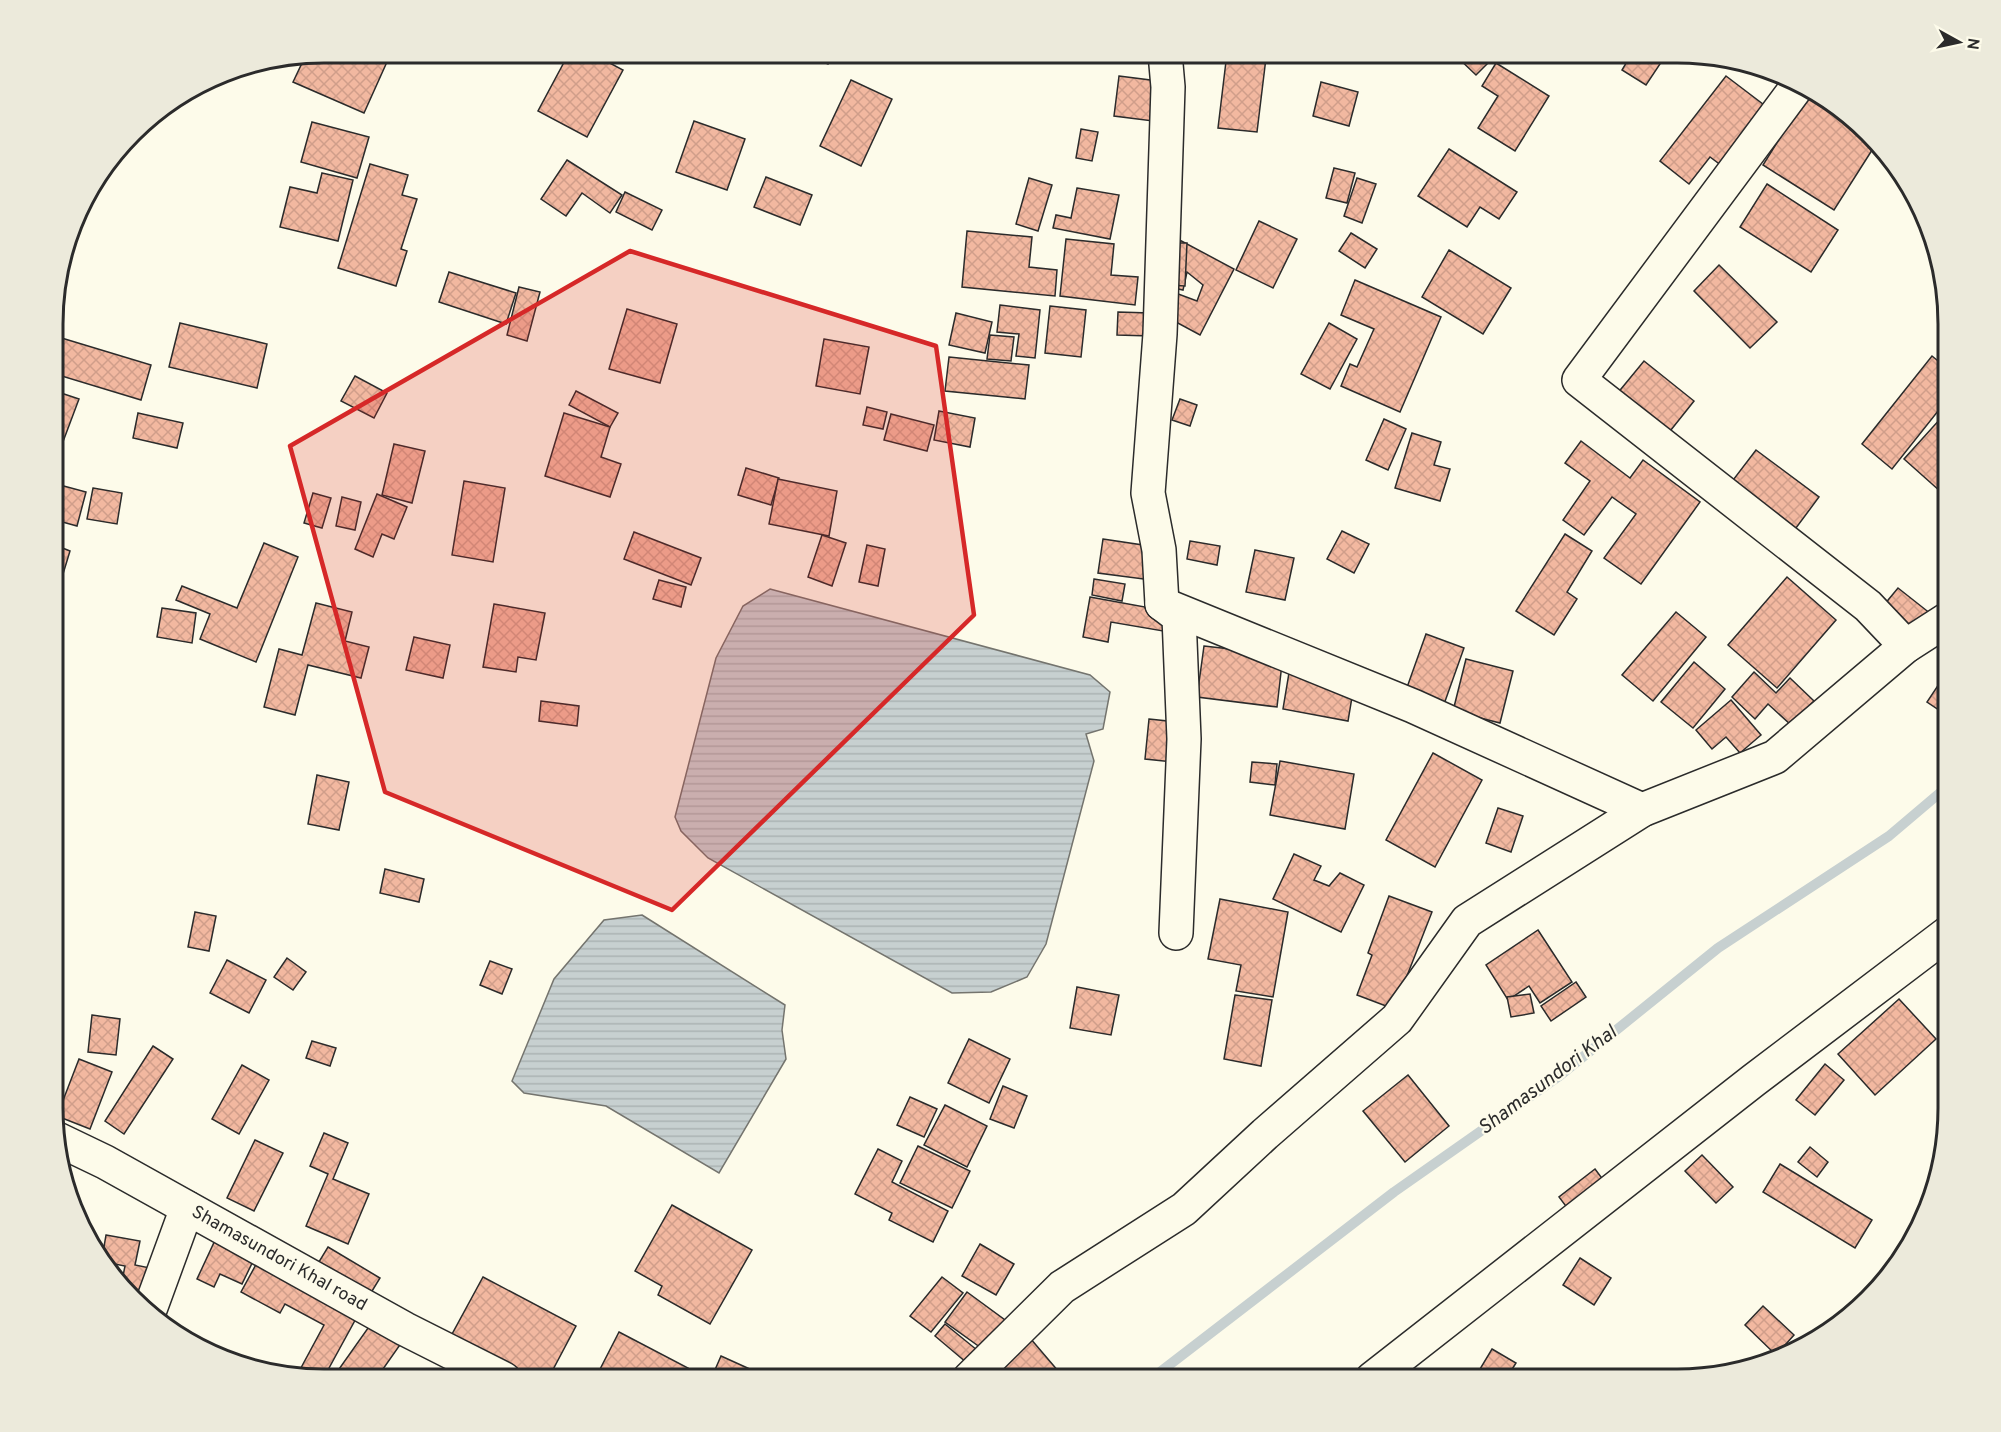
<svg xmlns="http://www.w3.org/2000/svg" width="2001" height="1432" viewBox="0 0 2001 1432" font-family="Overpass,sans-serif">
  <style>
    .water { fill: url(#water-rules); stroke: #74746e; stroke-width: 1.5 }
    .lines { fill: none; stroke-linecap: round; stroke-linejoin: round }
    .stream { stroke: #c7d0d0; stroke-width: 10 }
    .building { fill: url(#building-cross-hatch); stroke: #2b2b2b; stroke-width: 1.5 }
    .minor-casing { stroke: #2b2b2b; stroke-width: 36 }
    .minor { stroke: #fdfbea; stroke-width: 33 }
    .marked { fill: #d62828; fill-opacity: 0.2; stroke: #d62828; stroke-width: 4.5; stroke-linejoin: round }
    .labels { text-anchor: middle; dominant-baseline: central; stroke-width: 4.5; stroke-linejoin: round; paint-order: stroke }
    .street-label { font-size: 18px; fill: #2b2b2b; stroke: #fdfbea }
    .water-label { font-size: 20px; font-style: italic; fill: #2b2b2b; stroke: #fdfbea }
    .rim { fill: none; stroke: #2b2b2b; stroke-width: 3 }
  </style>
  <defs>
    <pattern id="water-rules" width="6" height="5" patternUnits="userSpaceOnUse" patternTransform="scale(1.5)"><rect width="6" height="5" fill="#c7d0d0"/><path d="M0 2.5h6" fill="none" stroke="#abb3b3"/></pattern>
    <pattern id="building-cross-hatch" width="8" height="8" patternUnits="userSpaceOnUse" patternTransform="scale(1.5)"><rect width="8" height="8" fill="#f2b8a0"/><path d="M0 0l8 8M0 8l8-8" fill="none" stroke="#d09e8a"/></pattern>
  </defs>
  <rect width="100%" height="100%" fill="#fdfbea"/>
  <!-- water -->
  <g class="water">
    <polygon points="770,589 1090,675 1110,692 1103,729 1086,734 1094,761 1046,944 1027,977 991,992 952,993 708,858 681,831 675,817 716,658 743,606"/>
    <polygon points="642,915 785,1005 782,1030 786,1059 719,1173 606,1106 524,1093 512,1081 554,979 604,920"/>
  </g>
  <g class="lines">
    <!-- stream -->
    <polyline class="stream" points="1151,1379 1394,1192 1558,1077 1718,948 1889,836 1948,786"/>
  </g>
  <!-- building -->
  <g class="building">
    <polygon points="324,52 391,53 364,113 293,82 302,63 293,59"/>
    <polygon points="569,53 591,53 623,70 587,137 538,111"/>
    <polygon points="803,53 833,53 828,64"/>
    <polygon points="1227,53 1266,58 1257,132 1218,128"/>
    <polygon points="1453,53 1486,53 1492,59 1476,75"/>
    <polygon points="1632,53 1666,55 1646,85 1622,70"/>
    <polygon points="1496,63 1549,96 1515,151 1478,128 1498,96 1482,86"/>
    <polygon points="1119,76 1158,81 1153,121 1114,116"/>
    <polygon points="1726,76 1772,111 1741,180 1710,157 1689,184 1660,161"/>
    <polygon points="851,80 892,99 861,166 820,146"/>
    <polygon points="1321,82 1358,92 1349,126 1313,116"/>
    <polygon points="1810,90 1842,109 1874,147 1834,210 1763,165"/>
    <polygon points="694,121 745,139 727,190 676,172"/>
    <polygon points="312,122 369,137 357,178 301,162"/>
    <polygon points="1081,129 1098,132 1092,161 1076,158"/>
    <polygon points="1449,149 1517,192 1499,219 1480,207 1467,227 1418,196"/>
    <polygon points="567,160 622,195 610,213 582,193 566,216 541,199"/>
    <polygon points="370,164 408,175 402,195 417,199 401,249 407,251 396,286 338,268"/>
    <polygon points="1334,168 1355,173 1347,203 1326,198"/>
    <polygon points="322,173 353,180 338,241 280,227 290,187 317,193"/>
    <polygon points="766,177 812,195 800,225 754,207"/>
    <polygon points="1029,178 1052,185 1038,231 1016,224"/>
    <polygon points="1357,178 1376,184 1362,223 1344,216"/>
    <polygon points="1767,184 1838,230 1811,272 1740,227"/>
    <polygon points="1077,188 1119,195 1110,239 1053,228 1056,215 1071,218"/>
    <polygon points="625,192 662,210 652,230 616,212"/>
    <polygon points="1259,221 1297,239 1273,288 1236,270"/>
    <polygon points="967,231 1032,237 1029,267 1057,270 1055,296 962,287"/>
    <polygon points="1351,233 1377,249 1365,268 1339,251"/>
    <polygon points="1172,236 1234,269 1200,335 1163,315 1165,289 1197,301 1203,285 1187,272 1183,290 1161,285"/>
    <polygon points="1066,239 1114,244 1111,275 1138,277 1135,305 1060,296"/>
    <polygon points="1170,243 1187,243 1185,286 1168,285"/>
    <polygon points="1449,250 1511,288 1483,334 1422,297"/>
    <polygon points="1719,265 1777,322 1750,348 1694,291"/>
    <polygon points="449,272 516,293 506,324 439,302"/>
    <polygon points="1355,280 1441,317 1400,412 1341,386 1350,364 1357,367 1374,329 1341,315"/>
    <polygon points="519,287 540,292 527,341 507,335"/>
    <polygon points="1000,305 1040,310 1035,358 1016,356 1019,334 997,332"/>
    <polygon points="1050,306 1086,310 1081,357 1045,353"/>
    <polygon points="627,309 677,324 660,383 609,369"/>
    <polygon points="1118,312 1150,313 1150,336 1117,335"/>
    <polygon points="956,313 992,322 985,353 949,345"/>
    <polygon points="180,323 267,344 257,388 169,367"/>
    <polygon points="1329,323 1357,339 1330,389 1301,374"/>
    <polygon points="990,335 1014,337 1011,361 987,359"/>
    <polygon points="55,336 151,365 141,400 55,374"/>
    <polygon points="824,339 869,347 860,394 816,386"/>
    <polygon points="1932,356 1948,369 1948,419 1938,411 1892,469 1862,444"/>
    <polygon points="949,357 1029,365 1025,399 945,391"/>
    <polygon points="1644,361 1694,401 1663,440 1612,400"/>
    <polygon points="355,376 387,393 374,418 341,401"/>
    <polygon points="55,391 79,399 55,463"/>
    <polygon points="576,391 618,413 610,427 569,405"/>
    <polygon points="1180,399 1197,405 1190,426 1172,420"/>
    <polygon points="867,407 887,412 883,429 863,425"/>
    <polygon points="939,411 975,418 970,447 934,440"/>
    <polygon points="138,413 183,423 177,448 133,438"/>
    <polygon points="564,413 610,427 601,457 621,464 610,497 545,476"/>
    <polygon points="891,414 934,425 927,451 884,440"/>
    <polygon points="1941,418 1948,425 1948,484 1941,492 1904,459"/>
    <polygon points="1384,419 1406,429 1388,470 1366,460"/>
    <polygon points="1412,433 1441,442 1434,465 1450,469 1440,501 1395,488"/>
    <polygon points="1581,441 1630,478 1643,460 1700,502 1641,584 1604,558 1636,514 1612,497 1584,535 1563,520 1590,481 1565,463"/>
    <polygon points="394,444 425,451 412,503 382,495"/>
    <polygon points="1756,450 1819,497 1793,532 1730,484"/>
    <polygon points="746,468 779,478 771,505 738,495"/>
    <polygon points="778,479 837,491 829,536 769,524"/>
    <polygon points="464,481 505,488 493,562 452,555"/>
    <polygon points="60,485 86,492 77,526 55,520 55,502"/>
    <polygon points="93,488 122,493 117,524 87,519"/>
    <polygon points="313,493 331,498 322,528 304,523"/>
    <polygon points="377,494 407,507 394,539 382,534 373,557 355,549"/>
    <polygon points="1948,494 1948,508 1942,503"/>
    <polygon points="342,497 361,502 355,530 336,526"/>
    <polygon points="1342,531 1369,544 1354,573 1327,559"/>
    <polygon points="634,532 701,558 691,585 624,559"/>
    <polygon points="1565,534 1592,551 1567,592 1577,599 1554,635 1516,611"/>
    <polygon points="822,535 846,543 832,586 808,577"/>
    <polygon points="1103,539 1156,547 1151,580 1098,573"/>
    <polygon points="1190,541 1220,546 1217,565 1187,559"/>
    <polygon points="264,543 298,557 256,662 200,639 210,614 176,600 182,586 237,608"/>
    <polygon points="55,545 70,551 63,574 55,571"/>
    <polygon points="867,545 885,549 878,586 859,582"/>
    <polygon points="1255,550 1294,558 1285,600 1246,592"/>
    <polygon points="1787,577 1836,620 1777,688 1728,645"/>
    <polygon points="1094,579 1125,584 1122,601 1092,595"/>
    <polygon points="659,580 686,587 681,607 653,599"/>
    <polygon points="1898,588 1931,614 1917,631 1884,605"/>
    <polygon points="1090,597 1167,611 1163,631 1111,622 1108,642 1083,637"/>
    <polygon points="316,603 352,612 345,641 369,647 361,678 308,665 295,715 264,707 279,649 302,655"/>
    <polygon points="494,604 545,613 536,660 518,657 516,672 483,667"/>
    <polygon points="162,608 196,613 192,643 157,637"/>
    <polygon points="1676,612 1706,637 1653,701 1622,675"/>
    <polygon points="1426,634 1464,648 1443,707 1405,693"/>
    <polygon points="414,637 450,645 443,678 406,670"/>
    <polygon points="1204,646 1283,655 1277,707 1197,697"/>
    <polygon points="1466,659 1513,671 1500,723 1453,711"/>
    <polygon points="1291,661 1356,673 1348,721 1283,709"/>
    <polygon points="1694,662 1725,689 1693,728 1661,702"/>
    <polygon points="1754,672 1776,693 1790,678 1814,701 1791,725 1768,704 1755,719 1732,697"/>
    <polygon points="1941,681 1948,685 1948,716 1927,702"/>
    <polygon points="1731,700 1761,735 1740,753 1726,737 1712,749 1696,730"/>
    <polygon points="541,701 579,706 577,726 539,721"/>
    <polygon points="1149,719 1177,722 1173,762 1145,759"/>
    <polygon points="1433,753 1482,780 1435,867 1386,840"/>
    <polygon points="1280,761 1354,774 1345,829 1270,815"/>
    <polygon points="1252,762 1277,764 1275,785 1250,782"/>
    <polygon points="317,775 349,782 339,830 308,824"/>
    <polygon points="1498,808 1523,816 1511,852 1486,843"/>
    <polygon points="1294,854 1321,866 1314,880 1329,886 1340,873 1364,885 1341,932 1273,899"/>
    <polygon points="385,869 424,879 419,902 380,893"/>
    <polygon points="1389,896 1432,912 1394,1009 1357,995 1372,955 1368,953"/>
    <polygon points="1220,899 1288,912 1273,997 1236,991 1241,965 1208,959"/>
    <polygon points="195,912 216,916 209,951 188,947"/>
    <polygon points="1538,930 1572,982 1540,1003 1529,986 1508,1000 1486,965"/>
    <polygon points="287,958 306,972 293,990 274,977"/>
    <polygon points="227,960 266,980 249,1013 210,993"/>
    <polygon points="490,961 512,969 502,994 480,985"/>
    <polygon points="1576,982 1586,997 1551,1021 1541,1006"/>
    <polygon points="1077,987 1119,995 1111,1035 1070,1028"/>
    <polygon points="1530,994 1534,1013 1511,1017 1507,997"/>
    <polygon points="1235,995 1272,1000 1261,1066 1224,1059"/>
    <polygon points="1899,999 1936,1039 1875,1095 1838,1054"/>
    <polygon points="92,1015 120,1019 116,1055 88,1052"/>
    <polygon points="969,1039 1010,1059 989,1103 948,1083"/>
    <polygon points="312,1041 336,1048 330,1066 306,1058"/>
    <polygon points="153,1046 173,1059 124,1134 105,1121"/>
    <polygon points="79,1059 112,1072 90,1129 57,1116"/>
    <polygon points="1825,1064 1844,1080 1815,1115 1796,1100"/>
    <polygon points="242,1065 269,1080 239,1134 212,1119"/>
    <polygon points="1408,1075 1449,1126 1405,1162 1363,1111"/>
    <polygon points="1003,1086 1027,1096 1014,1128 990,1119"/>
    <polygon points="910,1097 937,1109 924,1137 897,1125"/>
    <polygon points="945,1105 987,1126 967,1167 924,1145"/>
    <polygon points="324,1133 348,1143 333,1179 369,1194 348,1244 306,1226 328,1174 310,1166"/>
    <polygon points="255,1140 283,1153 254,1211 227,1198"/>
    <polygon points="918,1146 970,1171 952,1208 900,1183"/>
    <polygon points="1810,1147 1828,1162 1817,1177 1798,1162"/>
    <polygon points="878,1149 902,1161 892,1182 948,1211 933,1242 889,1220 892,1213 855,1194"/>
    <polygon points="1702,1155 1733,1187 1716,1203 1685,1171"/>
    <polygon points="1780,1164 1872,1220 1855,1248 1763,1192"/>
    <polygon points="1595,1169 1610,1189 1574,1217 1559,1197"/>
    <polygon points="672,1205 752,1250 710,1324 658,1295 662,1286 635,1271"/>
    <polygon points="106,1235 140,1241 135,1265 150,1268 141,1303 122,1281 125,1266 105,1262 102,1258"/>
    <polygon points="217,1236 256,1255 242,1284 220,1274 214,1287 197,1279"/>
    <polygon points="87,1237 98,1241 95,1251 89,1243"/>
    <polygon points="980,1244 1014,1264 996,1295 962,1276"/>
    <polygon points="328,1247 380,1278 366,1301 314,1270"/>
    <polygon points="1580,1258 1611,1278 1594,1305 1563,1285"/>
    <polygon points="259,1259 359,1313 323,1379 296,1377 324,1325 285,1304 280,1313 241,1292"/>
    <polygon points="483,1277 576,1326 548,1379 531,1379 451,1336"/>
    <polygon points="942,1277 963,1293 931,1332 910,1316"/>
    <polygon points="967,1292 1005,1320 984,1350 945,1322"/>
    <polygon points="1763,1306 1794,1335 1776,1355 1745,1325"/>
    <polygon points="373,1321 402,1342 376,1379 332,1379"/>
    <polygon points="945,1324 977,1350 967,1363 935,1336"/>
    <polygon points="619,1332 688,1368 682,1379 595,1379"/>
    <polygon points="1030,1338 1065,1379 981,1379"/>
    <polygon points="1492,1349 1516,1363 1506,1379 1474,1379"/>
    <polygon points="721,1356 763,1375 762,1379 711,1379"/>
  </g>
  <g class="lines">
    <!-- minor casing -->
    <g class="minor-casing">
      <g id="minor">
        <polyline points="1165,53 1168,87 1160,334 1148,493 1159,550 1162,604 1179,617 1184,739 1176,933"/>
        <polyline points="1799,84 1579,380 1868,606 1906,646"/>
        <polyline points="1162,604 1413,706 1642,810"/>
        <polyline points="55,1138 105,1162 405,1329 504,1379"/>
        <polyline points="149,1312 187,1208"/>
        <polyline points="969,1379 1062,1287 1184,1209 1265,1134 1397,1019 1467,921 1642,810 1775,757 1906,646 1948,619"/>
        <polyline points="1372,1379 1754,1080 1948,933"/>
      </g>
    </g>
    <!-- minor -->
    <use href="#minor" class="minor"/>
  </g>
  <!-- marked area -->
  <path class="marked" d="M630 251 936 346 974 615 672 910 385 792 290 446Z"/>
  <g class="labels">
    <!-- street labels -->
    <g class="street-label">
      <text transform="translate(279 1259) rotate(29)">Shamasundori Khal road</text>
    </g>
    <!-- water labels -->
    <g class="water-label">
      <text transform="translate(1548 1081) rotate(-37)">Shamasundori Khal</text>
    </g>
  </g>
  <!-- crop -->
  <path d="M0 0H2001V1432H0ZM324 63H1677A261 261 0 0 1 1938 324V1108A261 261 0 0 1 1677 1369H324A261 261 0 0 1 63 1108V324A261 261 0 0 1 324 63Z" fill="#eceadb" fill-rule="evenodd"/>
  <path class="rim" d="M324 63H1677A261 261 0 0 1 1938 324V1108A261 261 0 0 1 1677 1369H324A261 261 0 0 1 63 1108V324A261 261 0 0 1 324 63Z"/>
  <!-- north arrow -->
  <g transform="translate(1959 42) rotate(98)" stroke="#fdfbea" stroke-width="4.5" paint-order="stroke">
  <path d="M0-4.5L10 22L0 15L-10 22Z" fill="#2b2b2b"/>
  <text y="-9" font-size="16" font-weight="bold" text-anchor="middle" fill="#2b2b2b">N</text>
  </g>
</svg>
